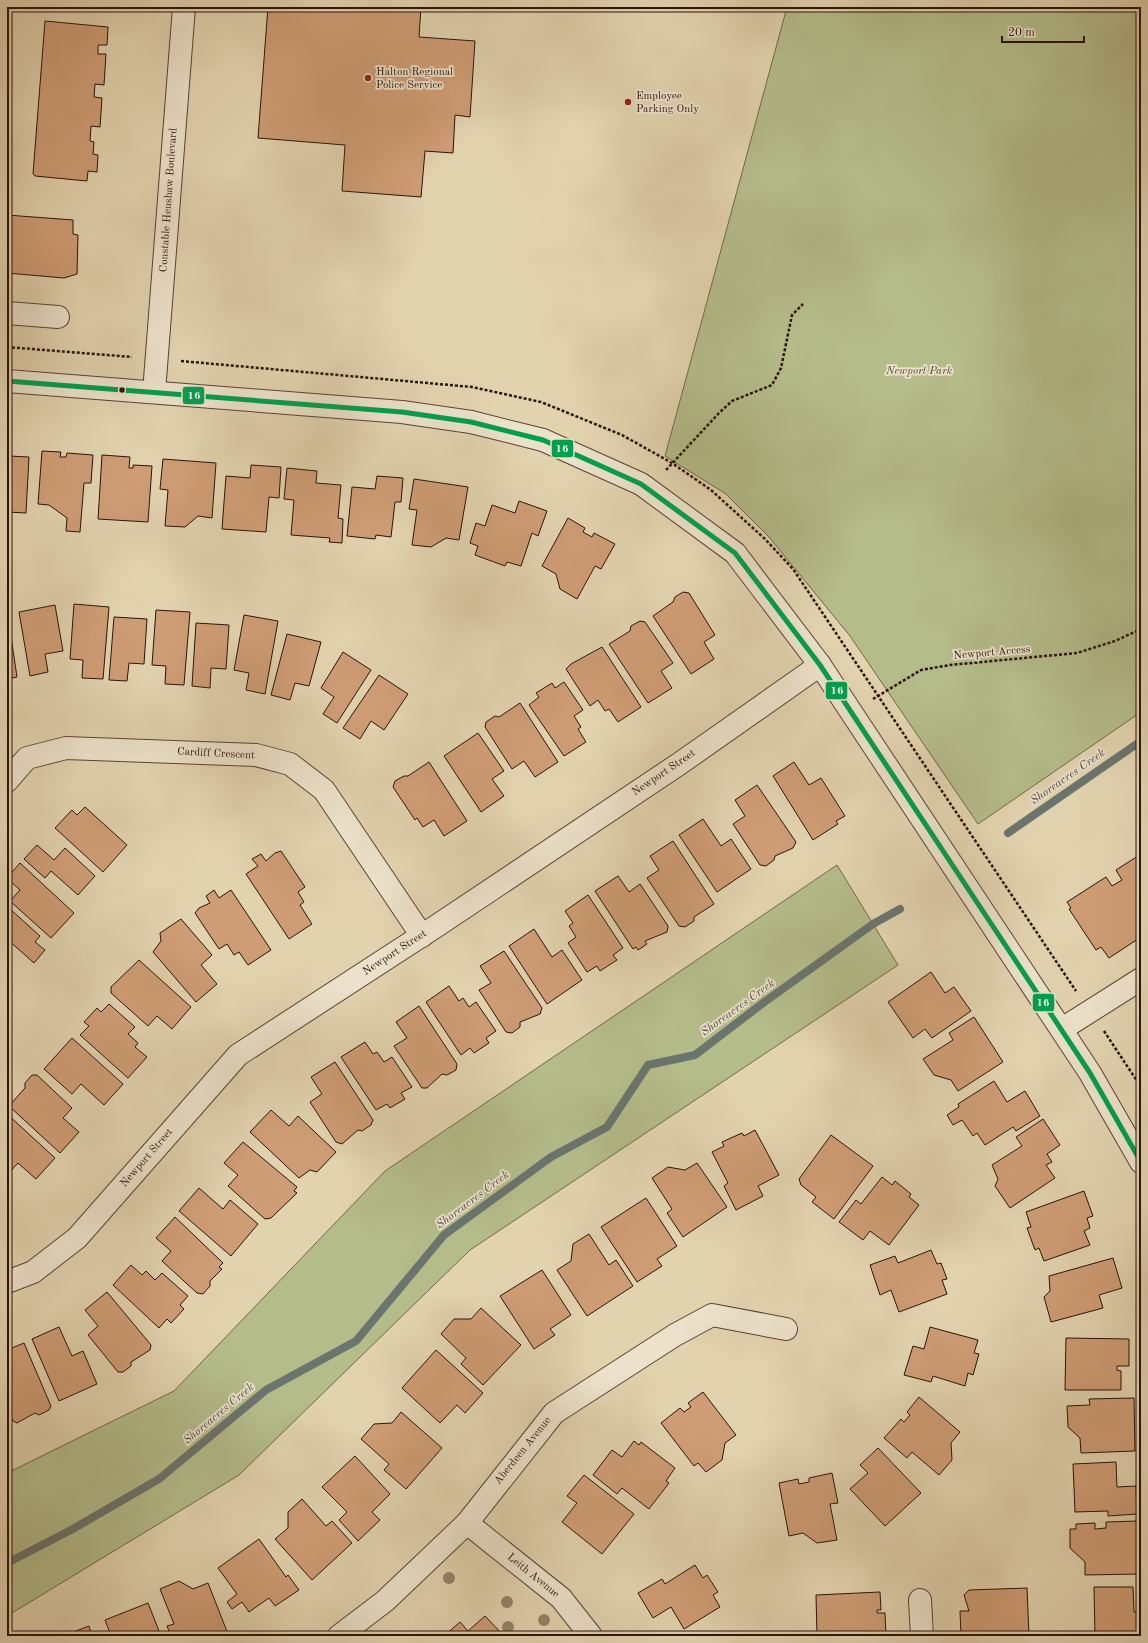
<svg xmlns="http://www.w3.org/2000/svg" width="1148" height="1643" viewBox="0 0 1148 1643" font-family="'Old Standard TT',serif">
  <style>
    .green { fill: #b4bc8a; stroke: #6f684a }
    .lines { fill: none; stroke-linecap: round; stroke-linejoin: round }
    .stream { stroke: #6a756e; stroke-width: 8 }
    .building { fill: #cf9d75; stroke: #2a130a }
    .minor-casing { stroke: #584333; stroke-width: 24 }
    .path { stroke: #2a130a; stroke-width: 2.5; stroke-dasharray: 3 2; stroke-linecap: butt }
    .minor { stroke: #ece2cb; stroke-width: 22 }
    .bus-1-casing { stroke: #ece2cb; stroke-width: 8 }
    .bus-1 { stroke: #029f4d; stroke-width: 5 }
    .tree { fill: #938569 }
    .poi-dot { fill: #8f2418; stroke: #ece2cb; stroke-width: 1.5 }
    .bus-dot { fill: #2a130a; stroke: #ece2cb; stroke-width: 1.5 }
    .labels { text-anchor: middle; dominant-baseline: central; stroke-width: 3.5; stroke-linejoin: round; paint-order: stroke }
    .poi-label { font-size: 11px; fill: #2a130a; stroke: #ece2cb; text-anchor: start }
    .street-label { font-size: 11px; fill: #2a130a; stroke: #ece2cb }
    .park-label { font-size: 11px; font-style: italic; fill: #534630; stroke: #ece2cb }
    .water-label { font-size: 12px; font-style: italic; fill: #4f4c44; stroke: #ece2cb }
    .line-badge { stroke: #ece2cb; stroke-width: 1.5 }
    .badge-label { font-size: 11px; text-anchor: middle; font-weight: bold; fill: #fff }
  </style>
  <rect width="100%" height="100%" fill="#e2d3af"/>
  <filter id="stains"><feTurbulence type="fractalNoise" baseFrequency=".005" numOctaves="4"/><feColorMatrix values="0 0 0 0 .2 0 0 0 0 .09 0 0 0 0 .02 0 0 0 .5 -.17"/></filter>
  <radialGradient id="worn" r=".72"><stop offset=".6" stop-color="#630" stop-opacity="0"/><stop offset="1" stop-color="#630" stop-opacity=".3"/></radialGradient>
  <!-- green -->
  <g class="green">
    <polygon points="787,7 1141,7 1141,712 978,824 850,636 769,537 726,494 665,456"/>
    <polygon points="837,865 898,965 470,1250 239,1475 7,1616 7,1473 174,1391 385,1171"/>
  </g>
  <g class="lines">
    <!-- stream -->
    <g class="stream">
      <polyline points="1008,833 1141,741"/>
      <polyline points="7,1563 71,1530 159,1479 266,1390 356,1341 444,1235 551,1157 607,1127 648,1065 695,1055 763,1003 873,924 900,909"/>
    </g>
  </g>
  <!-- building -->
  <g class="building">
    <polygon points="268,7 421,7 419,37 475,41 470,117 455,115 453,153 425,151 421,197 342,191 345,145 258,138"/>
    <polygon points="45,21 108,27 107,45 98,45 98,54 106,54 104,85 95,84 94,97 102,98 100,127 91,126 90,141 94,142 93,154 98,155 97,172 88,171 87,181 35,176 33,174"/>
    <polygon points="7,215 73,220 73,234 78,235 77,274 64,278 7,273"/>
    <polygon points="42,451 61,452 60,457 66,457 67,453 93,455 91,483 84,483 80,532 66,531 67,518 49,505 38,504"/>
    <polygon points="102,455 130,457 129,468 133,468 133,465 152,466 148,522 98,519"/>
    <polygon points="9,456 29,457 26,513 7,512 7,458"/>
    <polygon points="163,459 216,463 212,518 198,516 185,527 165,526 168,490 160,489"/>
    <polygon points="251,465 281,467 279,498 269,497 266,532 222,529 226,476 250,478"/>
    <polygon points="287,468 317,471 316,483 341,485 338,518 343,519 342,543 329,542 330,538 291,535 294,500 284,499"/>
    <polygon points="377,476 403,478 401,502 395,502 391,537 376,535 375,539 347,536 352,487 375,489"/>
    <polygon points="414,479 468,487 459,540 446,538 431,547 412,545 417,510 409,509"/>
    <polygon points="519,501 547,511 538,536 532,533 521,566 507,562 505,566 475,555 478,546 470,543 476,523 485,526 492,505 515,513"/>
    <polygon points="568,518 585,528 583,532 592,537 594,533 615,544 601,569 595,566 577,599 560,589 556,574 542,566"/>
    <polygon points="683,592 689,593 715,635 704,642 714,659 691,674 653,616 673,602 675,597"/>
    <polygon points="74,604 109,607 103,679 82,678 83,660 70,659"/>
    <polygon points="55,605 63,651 45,654 48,672 30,676 19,612"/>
    <polygon points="7,610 17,677 7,679"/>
    <polygon points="156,610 190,612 184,685 165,684 166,666 152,665"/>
    <polygon points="244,615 278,621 265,694 246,690 249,673 234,670"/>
    <polygon points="114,617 147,619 144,664 129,663 127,681 109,680"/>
    <polygon points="640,621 645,622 673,663 661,671 672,688 648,703 609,644 630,631 631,626"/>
    <polygon points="196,623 229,625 226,669 211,668 210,688 192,686"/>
    <polygon points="287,634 321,642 309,686 295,683 290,700 271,695"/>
    <polygon points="602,647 641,707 618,722 609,709 605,711 598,700 590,706 566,669 571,664"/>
    <polygon points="343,652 371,670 337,723 323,714 334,697 321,688"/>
    <polygon points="379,675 408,694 384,730 371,721 360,739 343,728"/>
    <polygon points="564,682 583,710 574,716 581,727 578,729 586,742 564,756 529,705 539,697 536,693 552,683 555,688"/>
    <polygon points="520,703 558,762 535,777 524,761 512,769 485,727 486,722 495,716 499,717"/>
    <polygon points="478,733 504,771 492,779 504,796 481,812 444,756"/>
    <polygon points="429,762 467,821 444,836 434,820 423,827 417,818 415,820 393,787 395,781 404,776 408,776"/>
    <polygon points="794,762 809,785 821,778 845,816 836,821 838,824 813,840 773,776"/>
    <polygon points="757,785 796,842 793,848 775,856 774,860 766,866 760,865 733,824 745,816 735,800"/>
    <polygon points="85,807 127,845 103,872 55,828 72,810 77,815"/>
    <polygon points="703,819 721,846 731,839 751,869 717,892 679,835"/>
    <polygon points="673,841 714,904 694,917 694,921 685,927 679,926 647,878 659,870 650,856"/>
    <polygon points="37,845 54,860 65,848 95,876 78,895 51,871 45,878 24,859"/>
    <polygon points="281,851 305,887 298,892 304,902 300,905 312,924 289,939 246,874 258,866 252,859 261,854 266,861 275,853"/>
    <polygon points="1141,854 1141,937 1109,958 1101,947 1096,950 1069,909 1071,908 1067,902 1106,877 1112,886 1122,880 1116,870"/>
    <polygon points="20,863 74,913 51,938 10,901 20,890 7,878"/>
    <polygon points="618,876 629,892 640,884 668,926 667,932 645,941 647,944 638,950 636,947 633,949 595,891"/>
    <polygon points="214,890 219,898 231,890 271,950 248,965 239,952 234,955 227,944 219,949 195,913 199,908 210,903 206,896"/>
    <polygon points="588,895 623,948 613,955 617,960 600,971 597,966 587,972 568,943 576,937 569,926 573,923 565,911"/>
    <polygon points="10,909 40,936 35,942 45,950 34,963 7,939 7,912"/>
    <polygon points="181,919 212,955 201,965 217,984 196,1002 153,952 161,941 160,933"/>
    <polygon points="534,929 552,957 562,950 582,980 547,1004 509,946"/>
    <polygon points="504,951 542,1008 540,1014 520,1022 520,1027 512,1033 506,1032 479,990 491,983 480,966"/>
    <polygon points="139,960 191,1007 172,1029 157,1016 148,1026 111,993 111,987"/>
    <polygon points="931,972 945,993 954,987 971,1011 932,1038 925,1029 913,1038 888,1002"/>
    <polygon points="449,986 459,1001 463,998 469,1007 476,1002 496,1031 486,1038 489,1043 474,1053 470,1048 461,1055 426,1002"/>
    <polygon points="109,1004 135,1027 128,1034 138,1043 135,1047 147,1057 128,1078 80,1035 89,1026 84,1022 97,1008 101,1012"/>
    <polygon points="419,1006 457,1064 456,1070 447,1075 442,1074 427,1088 422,1088 394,1046 407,1038 396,1022"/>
    <polygon points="974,1017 1003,1062 958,1091 951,1080 934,1075 923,1059 953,1040 949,1033"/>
    <polygon points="72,1038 123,1084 104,1105 81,1084 72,1094 44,1069"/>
    <polygon points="365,1042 373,1054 377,1052 384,1062 392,1057 412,1087 401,1093 405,1099 390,1108 387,1104 376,1110 341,1057"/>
    <polygon points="335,1062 373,1120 371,1125 362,1131 358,1130 342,1144 336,1142 310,1102 322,1094 311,1077"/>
    <polygon points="32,1075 37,1075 72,1108 63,1118 79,1132 60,1153 9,1106 25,1088 25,1083"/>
    <polygon points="994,1081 1007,1102 1025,1091 1040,1116 1016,1131 1013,1127 985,1145 977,1133 973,1136 962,1120 953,1125 947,1115 959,1107 958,1104"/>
    <polygon points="271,1110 289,1126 298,1116 336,1152 317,1172 310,1170 299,1178 250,1132"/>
    <polygon points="7,1114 55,1158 36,1179 18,1163 8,1174 7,1173"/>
    <polygon points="1043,1119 1060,1145 1047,1154 1052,1162 1046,1165 1055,1178 1010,1208 995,1186 998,1179 992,1165 1022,1146 1016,1137"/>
    <polygon points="755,1130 779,1175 758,1186 763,1196 736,1210 724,1186 728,1183 712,1152 724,1146 722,1142 742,1133 744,1136"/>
    <polygon points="831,1135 873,1166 834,1219 812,1202 816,1197 801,1185 799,1179"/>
    <polygon points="243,1142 297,1187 294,1191 297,1193 271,1218 265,1219 228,1186 238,1175 224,1163"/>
    <polygon points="697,1163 727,1207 683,1237 667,1213 672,1209 652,1178 668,1167 685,1170"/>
    <polygon points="882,1177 892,1185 895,1181 911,1194 909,1197 919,1205 889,1245 870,1231 863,1240 839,1222 856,1200 861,1204"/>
    <polygon points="199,1188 223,1209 230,1200 258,1224 231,1256 179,1211"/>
    <polygon points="1084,1191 1093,1216 1087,1218 1090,1228 1084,1231 1090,1245 1044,1261 1039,1248 1035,1250 1027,1228 1031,1227 1026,1212"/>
    <polygon points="646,1198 677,1246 657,1259 662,1266 637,1282 601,1227"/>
    <polygon points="175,1217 223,1263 219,1267 222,1269 210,1281 210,1286 203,1294 197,1293 162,1261 171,1251 156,1238"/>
    <polygon points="589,1234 609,1265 616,1260 633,1286 587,1316 557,1270 571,1261 573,1244"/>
    <polygon points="931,1250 937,1264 941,1263 947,1279 942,1280 947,1294 899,1312 891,1290 880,1295 870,1265 895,1256 898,1263"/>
    <polygon points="1113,1258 1122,1288 1099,1295 1103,1308 1051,1322 1044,1297 1050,1291 1049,1276"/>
    <polygon points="131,1265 142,1275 146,1271 155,1280 162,1273 188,1296 180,1305 184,1309 171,1323 167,1319 159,1328 113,1285"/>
    <polygon points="542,1270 571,1315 550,1329 555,1335 534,1349 500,1296"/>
    <polygon points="107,1292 151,1345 150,1350 131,1362 131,1366 123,1372 118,1372 88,1335 98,1326 85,1310"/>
    <polygon points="481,1308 521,1345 483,1385 461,1364 466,1358 441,1334 454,1319 471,1319"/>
    <polygon points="59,1327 72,1356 83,1351 97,1384 59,1401 32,1339"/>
    <polygon points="930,1327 978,1340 974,1353 979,1354 973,1375 968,1373 965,1386 933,1376 931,1382 904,1375 913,1346 924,1349"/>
    <polygon points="1066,1338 1129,1339 1129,1366 1117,1366 1117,1370 1121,1371 1121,1390 1065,1390"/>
    <polygon points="24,1343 51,1406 49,1410 39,1415 35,1413 17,1423 13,1421 7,1408 7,1350"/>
    <polygon points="436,1350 483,1393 465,1413 457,1405 440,1423 402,1388"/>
    <polygon points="703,1392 736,1435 725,1443 722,1460 706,1472 698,1463 694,1466 661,1423 680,1408 684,1412 691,1407 688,1403"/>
    <polygon points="919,1397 960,1432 951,1443 952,1460 939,1475 912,1452 907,1458 884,1438 901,1419 904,1422 910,1415 907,1412"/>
    <polygon points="1134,1398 1135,1451 1081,1453 1080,1438 1068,1427 1067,1406 1090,1405 1089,1399"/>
    <polygon points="401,1412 442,1448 406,1489 384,1470 389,1464 361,1439 374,1424 392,1423"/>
    <polygon points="634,1441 639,1445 641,1442 675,1468 666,1481 669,1483 649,1509 622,1488 617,1494 593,1475 612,1450 622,1457"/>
    <polygon points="878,1448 921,1493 885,1526 850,1489 868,1473 860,1465"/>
    <polygon points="355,1456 390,1494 372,1512 380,1520 358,1541 339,1520 347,1512 322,1487"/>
    <polygon points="1116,1462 1117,1487 1136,1486 1137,1514 1108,1516 1108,1511 1075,1512 1073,1464"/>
    <polygon points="832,1473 838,1503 830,1504 837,1540 817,1543 803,1533 789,1536 779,1483 798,1479 799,1484 809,1482 809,1478"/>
    <polygon points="584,1475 634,1514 602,1554 562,1522 577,1503 567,1496"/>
    <polygon points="302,1499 326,1526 332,1521 352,1543 312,1580 275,1539 288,1528 288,1512"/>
    <polygon points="1138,1521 1139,1574 1085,1575 1085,1562 1070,1548 1070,1529 1076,1529 1076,1524 1095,1523 1095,1529 1106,1528 1106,1522"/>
    <polygon points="259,1539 286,1577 288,1575 299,1590 275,1606 269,1598 249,1612 242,1602 232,1609 227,1602 237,1594 218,1568"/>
    <polygon points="695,1565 703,1578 707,1575 718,1592 713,1595 720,1607 684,1629 671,1607 653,1618 638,1593 662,1579 665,1584"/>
    <polygon points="179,1581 193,1589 208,1583 228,1634 222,1636 171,1636 167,1626 174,1624 160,1589"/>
    <polygon points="1094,1587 1133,1587 1134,1612 1137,1612 1137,1636 1095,1636"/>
    <polygon points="1027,1588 1029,1636 961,1636 960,1611 969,1611 964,1595 969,1590"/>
    <polygon points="880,1592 881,1610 877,1610 877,1613 885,1613 886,1636 817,1636 816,1595"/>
    <polygon points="148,1603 161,1636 111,1636 105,1620"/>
    <polygon points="485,1616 504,1636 444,1636 460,1622 468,1631"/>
    <polygon points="89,1626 92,1636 62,1636"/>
  </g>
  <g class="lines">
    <!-- minor casing -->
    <g class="minor-casing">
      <g id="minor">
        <polyline points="7,313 58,317"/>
        <polyline points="7,381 402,412 471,422 543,440 641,484 735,553 820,665 1090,1073 1141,1162"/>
        <polyline points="154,392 184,7"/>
        <polyline points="7,781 27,758 66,748 256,755 290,764 324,790 422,936"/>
        <polyline points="1062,1029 1141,979"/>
        <polyline points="7,1282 33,1272 77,1238 238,1055 435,927 679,764 820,665"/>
        <polyline points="467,1523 561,1598 591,1636"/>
        <polyline points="920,1600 922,1636"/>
        <polyline points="339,1636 385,1601 467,1523 554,1413 675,1335 712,1315 786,1329"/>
      </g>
    </g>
    <!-- path -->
    <g class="path">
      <polyline points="7,347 132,357"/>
      <polyline points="181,361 472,387 541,402 622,435 672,463 711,490 765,539 793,569 1076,991"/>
      <polyline points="666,470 719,413 732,401 772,385 781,368 792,315 803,304"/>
      <polyline points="873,699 921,670 950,665 1077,653 1115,641 1141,629"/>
      <polyline points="1104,1031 1141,1087"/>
    </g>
    <!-- minor -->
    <use href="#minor" class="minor"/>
    <!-- bus-1 casing -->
    <g class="bus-1-casing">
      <polyline id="bus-1" points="7,381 402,412 471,422 543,440 641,484 735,553 820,665 1090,1073 1141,1162"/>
    </g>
    <!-- bus-1 -->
    <use href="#bus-1" class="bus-1"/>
  </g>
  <!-- trees -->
  <g class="tree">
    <circle cx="449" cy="1578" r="6"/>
    <circle cx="507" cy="1602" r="6"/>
    <circle cx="544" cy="1620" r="6"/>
    <circle cx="508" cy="1627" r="6"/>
  </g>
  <!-- markers -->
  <g class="poi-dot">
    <circle cx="368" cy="78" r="4"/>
    <circle cx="628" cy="102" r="4"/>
  </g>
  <circle class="bus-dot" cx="122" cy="390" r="3.5"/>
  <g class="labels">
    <!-- poi labels -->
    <g class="poi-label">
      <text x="376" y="72">Halton Regional<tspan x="376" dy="13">Police Service</tspan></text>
      <text x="636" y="96">Employee<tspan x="636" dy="13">Parking Only</tspan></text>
    </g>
    <!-- street labels -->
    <g class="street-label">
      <text transform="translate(169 200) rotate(-86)">Constable Henshaw Boulevard</text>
      <text transform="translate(992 653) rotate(-5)">Newport Access</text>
      <text transform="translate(216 754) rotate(3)">Cardiff Crescent</text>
      <text transform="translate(664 773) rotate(-34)">Newport Street</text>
      <text transform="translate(395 953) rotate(-33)">Newport Street</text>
      <text transform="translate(147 1158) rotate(-49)">Newport Street</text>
      <text transform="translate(523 1451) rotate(-51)">Aberdeen Avenue</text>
      <text transform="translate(533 1576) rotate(39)">Leith Avenue</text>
    </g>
    <!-- park labels -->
    <g class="park-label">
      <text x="919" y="371">Newport Park</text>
    </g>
    <!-- water labels -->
    <g class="water-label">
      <text transform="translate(1068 777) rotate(-35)">Shoreacres Creek</text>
      <text transform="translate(738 1008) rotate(-36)">Shoreacres Creek</text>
      <text transform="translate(473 1200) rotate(-37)">Shoreacres Creek</text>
      <text transform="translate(219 1414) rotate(-40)">Shoreacres Creek</text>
    </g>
  </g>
  <g class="line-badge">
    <rect x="182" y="386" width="23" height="19" rx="4" fill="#029f4d"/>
    <rect x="551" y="439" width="23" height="19" rx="4" fill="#029f4d"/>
    <rect x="825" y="681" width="23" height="19" rx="4" fill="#029f4d"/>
    <rect x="1032" y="993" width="23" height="19" rx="4" fill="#029f4d"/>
  </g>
  <g class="badge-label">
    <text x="194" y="399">16</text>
    <text x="562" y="452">16</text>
    <text x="837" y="694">16</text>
    <text x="1043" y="1006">16</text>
  </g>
  <!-- margin -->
  <rect width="1148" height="1643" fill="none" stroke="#e2d3af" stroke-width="24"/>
  <rect x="8" y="8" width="1132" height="1627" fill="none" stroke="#2a130a" stroke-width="2"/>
  <rect x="12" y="12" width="1124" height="1619" fill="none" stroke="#2a130a"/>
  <!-- scale -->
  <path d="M1002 36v6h82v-6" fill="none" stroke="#2a130a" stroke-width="2"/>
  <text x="1008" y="36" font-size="12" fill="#2a130a" stroke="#ece2cb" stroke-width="3" paint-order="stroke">20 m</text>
  <rect width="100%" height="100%" filter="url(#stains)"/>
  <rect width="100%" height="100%" fill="url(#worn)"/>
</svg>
